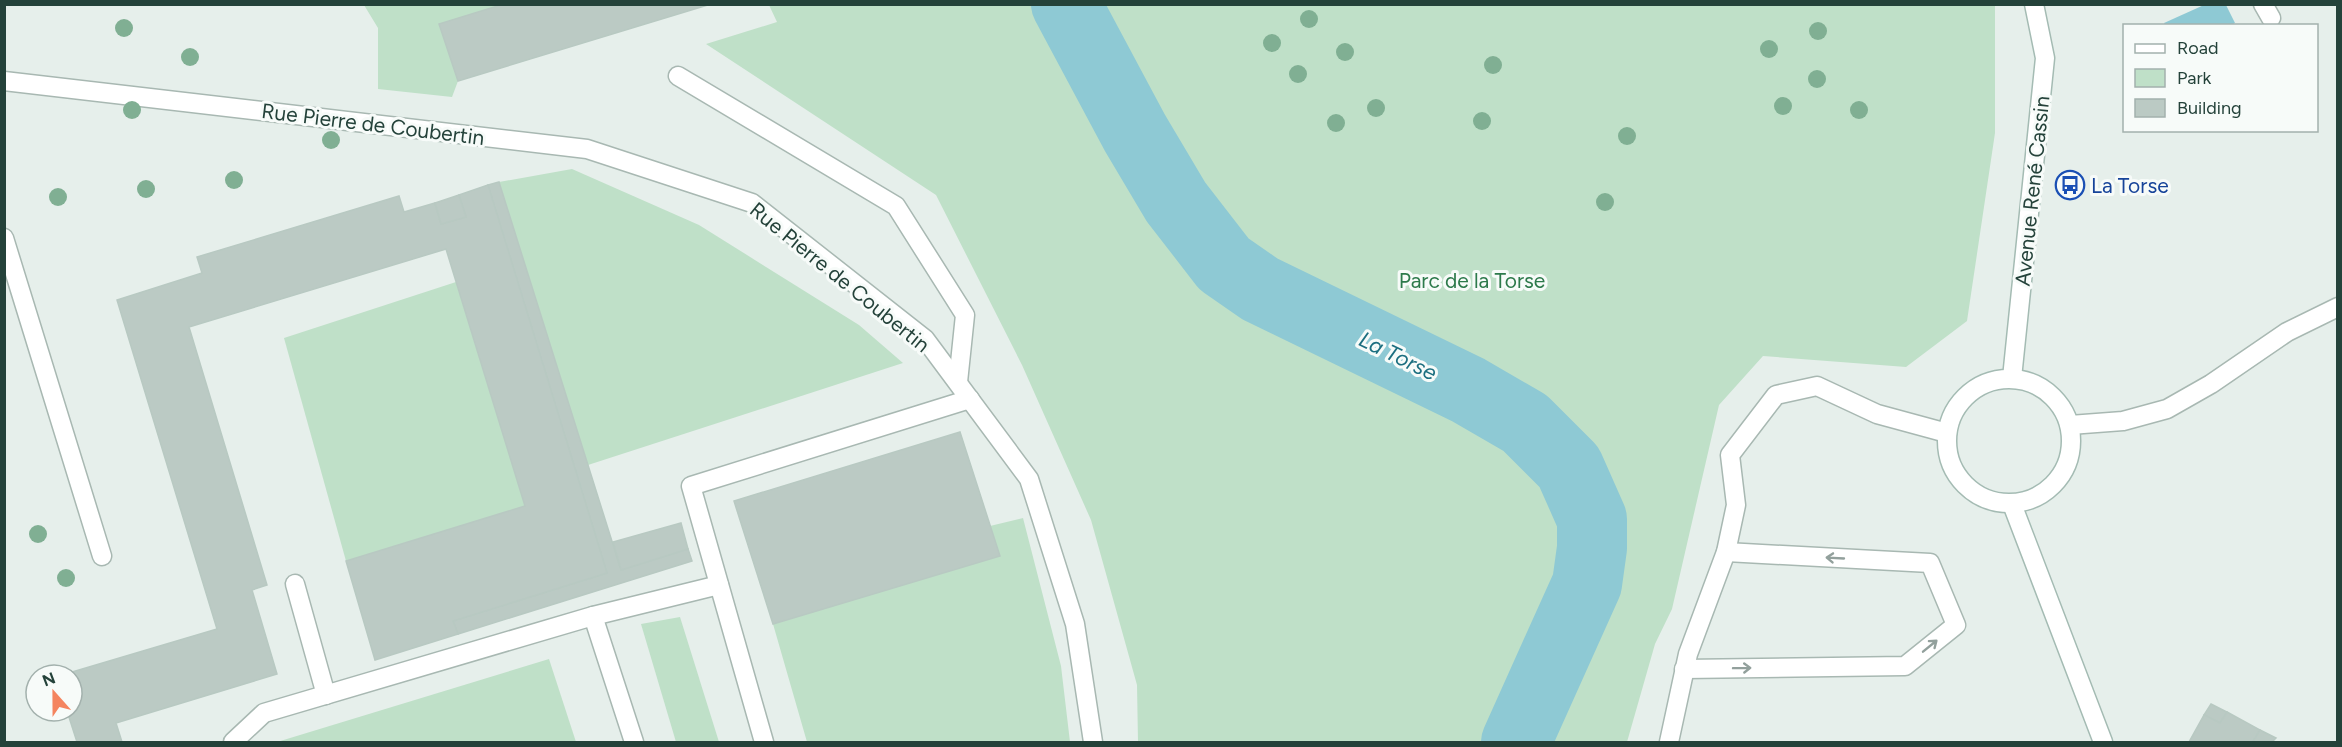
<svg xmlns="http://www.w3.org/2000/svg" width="2342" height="747" viewBox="0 0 2342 747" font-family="Figtree,sans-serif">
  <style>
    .green { fill: #bfe0c8 }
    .water { fill: #8ec9d4 }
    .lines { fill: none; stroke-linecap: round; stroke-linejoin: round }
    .river { stroke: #8ec9d4; stroke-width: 70 }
    .building { fill: #bbcac4; stroke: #b8c9c2; stroke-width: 1.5 }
    .lane-casing { stroke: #a8b8b2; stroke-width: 21 }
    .street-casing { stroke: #a8b8b2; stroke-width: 21 }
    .secondary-casing { stroke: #a4bbb3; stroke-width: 21 }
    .lane { stroke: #fff; stroke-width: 18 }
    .street { stroke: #fff; stroke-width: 18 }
    .secondary { stroke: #fff; stroke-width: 18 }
    .tree { fill: #80af93 }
    .oneway { stroke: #92a09c }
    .labels { text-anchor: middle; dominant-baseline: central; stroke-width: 6; stroke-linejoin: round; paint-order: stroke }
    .street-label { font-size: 21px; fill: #24423a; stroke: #f7fbf9 }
    .transit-label { font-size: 21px; fill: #164399; stroke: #f7fbf9; text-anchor: start }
    .park-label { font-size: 21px; fill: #2d7a4b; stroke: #f7fbf9 }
    .water-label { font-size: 22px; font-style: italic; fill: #1c6f80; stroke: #f7fbf9 }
  </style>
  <rect width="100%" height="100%" fill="#e6efeb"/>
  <!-- green -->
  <g class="green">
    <polygon points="364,5 504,5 440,24 458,81 452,97 378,89 378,28"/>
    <polygon points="769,5 1995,5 1995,133 1967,321 1906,367 1763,356 1719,405 1672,609 1655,644 1627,742 1138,742 1137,685 1091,520 1022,365 936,195 706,44 777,22"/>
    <polygon points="572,169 699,225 859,325 903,363 588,465 499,182"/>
    <polygon points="456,282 525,506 346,561 284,338"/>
    <polygon points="1023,518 1061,666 1070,742 807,742 773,624 999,556 990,526"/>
    <polygon points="680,617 719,742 676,742 641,624"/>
    <polygon points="549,659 576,742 277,742"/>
  </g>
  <!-- water -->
  <polygon class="water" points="2204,5 2226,5 2235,23 2230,26 2165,25 2164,23"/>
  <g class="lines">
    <!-- river -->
    <polyline class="river" points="1066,4 1135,133 1176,202 1224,264 1260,289 1468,390 1525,423 1569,467 1592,519 1592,548 1587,584 1516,742"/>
  </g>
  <!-- building -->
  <g class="building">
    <polygon points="504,4 711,4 458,81 439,24"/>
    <polygon points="499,182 621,570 688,549 692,561 458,634 453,621 607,573 488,185"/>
    <polygon points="488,185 607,573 453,621 458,634 375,660 346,561 525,506 446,249 189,327 267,585 252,590 277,674 116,723 122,742 77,742 67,711 72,711 72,675 62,675 217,629 117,300 202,273 197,257 399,196 404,212 435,203 441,224 466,217 459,195"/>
    <polygon points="459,195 466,217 441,224 435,203"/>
    <polygon points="960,432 1000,556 773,624 734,501"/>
    <polygon points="681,523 688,549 621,570 613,542"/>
    <polygon points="2211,704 2227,712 2220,723 2204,715"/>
    <polygon points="2227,712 2260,730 2253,742 2189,742 2204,715 2220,723"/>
    <polygon points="2260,730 2276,738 2272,742 2253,742"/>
  </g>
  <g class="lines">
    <!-- lane casing -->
    <g class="lane-casing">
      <g id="lane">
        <polyline points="2263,4 2271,18"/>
        <polyline points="1684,669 1905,666 1956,625 1930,563 1726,552"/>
        <polyline points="1669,742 1688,654 1726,552 1736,505 1730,455 1776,395 1817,386 1877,414 1947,433"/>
      </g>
    </g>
    <!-- street casing -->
    <g class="street-casing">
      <g id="street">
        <polyline points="678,76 896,206 965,315 958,382"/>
        <polyline points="4,81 587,149 752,203 925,339 1029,479 1075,624 1093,742"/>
        <polyline points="4,238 102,556"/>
        <polyline points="2070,425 2123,421 2167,409 2211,384 2287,332 2338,307"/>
        <polyline points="295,584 326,695"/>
        <polyline points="233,742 264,713 593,616"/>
        <polyline points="634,742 593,616 719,585"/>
        <polyline points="764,742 691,486 970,399"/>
      </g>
    </g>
    <!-- secondary casing -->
    <g class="secondary-casing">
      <g id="secondary">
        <polyline points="2012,378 2045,58 2034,4"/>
        <circle cx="2009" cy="441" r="62"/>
        <polyline points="2012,504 2103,742"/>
      </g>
    </g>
    <!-- lane -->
    <use href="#lane" class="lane"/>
    <!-- street -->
    <use href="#street" class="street"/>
    <!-- secondary -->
    <use href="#secondary" class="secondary"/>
  </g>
  <!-- trees -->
  <g class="tree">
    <circle cx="1309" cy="19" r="9"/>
    <circle cx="124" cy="28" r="9"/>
    <circle cx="1818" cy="31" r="9"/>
    <circle cx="1272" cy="43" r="9"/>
    <circle cx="1769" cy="49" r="9"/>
    <circle cx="1345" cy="52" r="9"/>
    <circle cx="190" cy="57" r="9"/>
    <circle cx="1493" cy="65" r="9"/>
    <circle cx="1298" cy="74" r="9"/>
    <circle cx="1817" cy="79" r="9"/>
    <circle cx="1783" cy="106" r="9"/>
    <circle cx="1376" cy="108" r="9"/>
    <circle cx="132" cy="110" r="9"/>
    <circle cx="1859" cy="110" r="9"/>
    <circle cx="1482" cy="121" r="9"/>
    <circle cx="1336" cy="123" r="9"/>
    <circle cx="1627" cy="136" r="9"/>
    <circle cx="331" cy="140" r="9"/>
    <circle cx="234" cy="180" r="9"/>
    <circle cx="146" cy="189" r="9"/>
    <circle cx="58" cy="197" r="9"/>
    <circle cx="1605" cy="202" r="9"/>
    <circle cx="38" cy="534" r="9"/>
    <circle cx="66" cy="578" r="9"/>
  </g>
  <!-- one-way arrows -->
  <defs><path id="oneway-shaft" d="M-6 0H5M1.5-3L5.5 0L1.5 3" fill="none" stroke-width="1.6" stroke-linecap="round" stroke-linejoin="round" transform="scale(1.5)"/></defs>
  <g class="oneway">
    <use href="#oneway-shaft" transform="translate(1835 558) rotate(-177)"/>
    <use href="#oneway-shaft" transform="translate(1930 646) rotate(-39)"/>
    <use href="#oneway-shaft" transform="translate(1742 668) rotate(-1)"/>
  </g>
  <!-- icons -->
  <defs>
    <g id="bus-ring" transform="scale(1.5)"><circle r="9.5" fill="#f7fbf9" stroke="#1a4fb4" stroke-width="1.5"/><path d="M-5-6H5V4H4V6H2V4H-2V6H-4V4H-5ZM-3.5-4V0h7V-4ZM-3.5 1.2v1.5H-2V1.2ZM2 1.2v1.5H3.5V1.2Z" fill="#1a4fb4"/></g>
  </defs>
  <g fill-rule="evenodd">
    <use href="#bus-ring" x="2070" y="185"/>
  </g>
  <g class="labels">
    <!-- street labels -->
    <g class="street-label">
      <text transform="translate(373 124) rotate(7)">Rue Pierre de Coubertin</text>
      <text transform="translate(2032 191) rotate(-84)">Avenue René Cassin</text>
      <text transform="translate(840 277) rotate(39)">Rue Pierre de Coubertin</text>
    </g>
    <!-- transit labels -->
    <g class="transit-label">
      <text x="2091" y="185">La Torse</text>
    </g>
    <!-- park labels -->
    <g class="park-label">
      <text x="1472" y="280">Parc de la Torse</text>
    </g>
    <!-- water labels -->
    <g class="water-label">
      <text transform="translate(1398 356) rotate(26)">La Torse</text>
    </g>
  </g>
  <!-- border -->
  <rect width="2342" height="747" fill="none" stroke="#24423a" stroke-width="12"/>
  <!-- legend -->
  <rect x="2123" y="24" width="195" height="108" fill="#f7fbf9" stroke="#a3b1ad" stroke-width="1.5"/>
  <rect x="2135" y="44" width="30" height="9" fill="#ffffff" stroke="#a3b1ad" stroke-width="1.5"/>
  <text x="2177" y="54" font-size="18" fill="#24423a">Road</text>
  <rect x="2135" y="69" width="30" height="18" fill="#bfe0c8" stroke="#a3b1ad" stroke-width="1.5"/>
  <text x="2177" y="84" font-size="18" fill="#24423a">Park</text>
  <rect x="2135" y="99" width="30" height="18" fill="#bbcac4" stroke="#a3b1ad" stroke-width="1.5"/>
  <text x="2177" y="114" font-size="18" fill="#24423a">Building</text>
  <!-- north arrow -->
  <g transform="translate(54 693) rotate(339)"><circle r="28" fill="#f7fbf9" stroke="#a3b1ad" stroke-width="1.5"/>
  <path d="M0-4.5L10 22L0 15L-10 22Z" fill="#f4845f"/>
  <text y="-9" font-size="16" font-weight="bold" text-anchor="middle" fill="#24423a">N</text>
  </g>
</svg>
